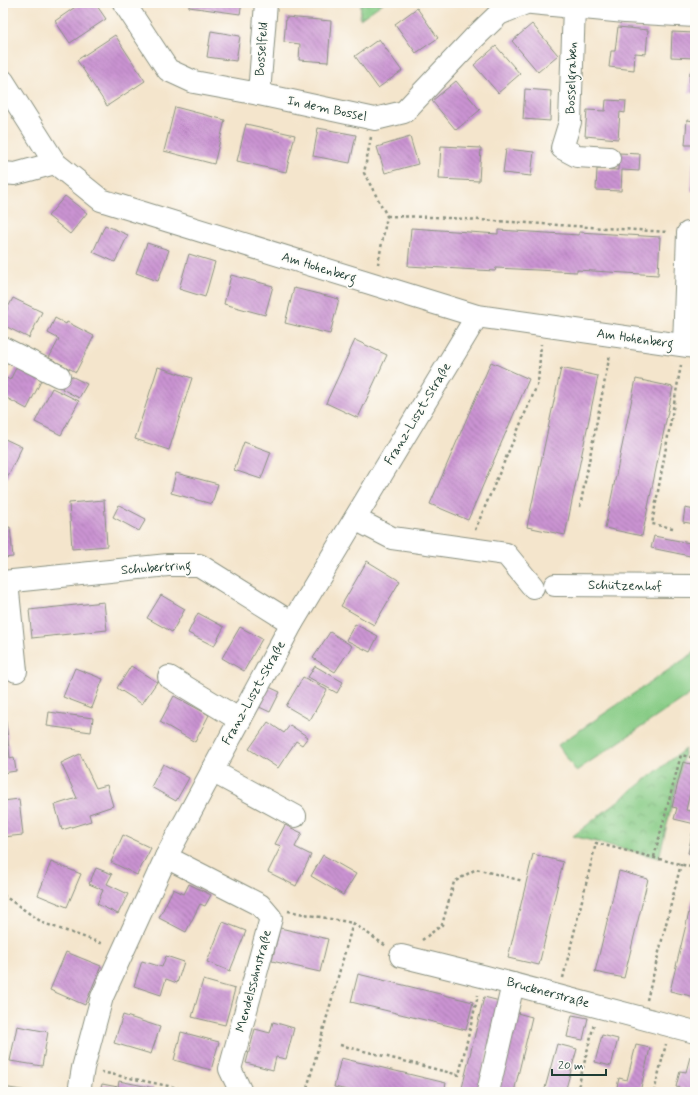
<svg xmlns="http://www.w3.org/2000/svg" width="698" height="1095" viewBox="0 0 698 1095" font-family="Mynerve,sans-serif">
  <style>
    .park { fill: url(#park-crowns); stroke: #54845d }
    .pitch { fill: #88cc86; stroke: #54845d }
    .building { fill: url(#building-back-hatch) }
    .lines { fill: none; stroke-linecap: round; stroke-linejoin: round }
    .minor-casing { stroke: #8a9180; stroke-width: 24 }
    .path { stroke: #8a9180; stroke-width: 2.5; stroke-dasharray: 3 3; stroke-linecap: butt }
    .minor { stroke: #fff; stroke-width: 22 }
    .labels { text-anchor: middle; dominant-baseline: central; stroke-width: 3.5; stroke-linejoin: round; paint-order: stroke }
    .street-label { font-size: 13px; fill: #1f3d34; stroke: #fdfcf7 }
  </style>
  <defs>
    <pattern id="park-crowns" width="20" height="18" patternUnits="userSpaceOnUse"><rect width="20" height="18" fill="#88cc86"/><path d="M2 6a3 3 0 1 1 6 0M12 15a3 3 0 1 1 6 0" fill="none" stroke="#6fa76e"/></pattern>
    <pattern id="building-back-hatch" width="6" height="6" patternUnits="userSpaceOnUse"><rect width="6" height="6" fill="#ca93d2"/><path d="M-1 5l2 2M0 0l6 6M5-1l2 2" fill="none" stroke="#a379ab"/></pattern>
  </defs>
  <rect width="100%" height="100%" fill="#fdfcf7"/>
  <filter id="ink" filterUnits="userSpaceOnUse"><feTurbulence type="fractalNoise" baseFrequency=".025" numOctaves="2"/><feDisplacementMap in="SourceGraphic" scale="8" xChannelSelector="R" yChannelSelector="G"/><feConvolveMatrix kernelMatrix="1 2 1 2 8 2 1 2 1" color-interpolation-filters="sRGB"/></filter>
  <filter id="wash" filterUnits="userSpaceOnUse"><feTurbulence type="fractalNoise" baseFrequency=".012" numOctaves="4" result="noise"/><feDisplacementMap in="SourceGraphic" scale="16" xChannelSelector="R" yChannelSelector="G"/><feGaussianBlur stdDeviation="0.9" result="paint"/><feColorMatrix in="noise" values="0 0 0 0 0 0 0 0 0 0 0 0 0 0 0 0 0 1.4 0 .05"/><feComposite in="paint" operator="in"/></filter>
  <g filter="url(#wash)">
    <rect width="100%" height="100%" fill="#f4e5cc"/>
    <!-- park -->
    <g class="park">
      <polygon points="361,3 383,3 360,19"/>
      <polygon points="685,749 659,858 573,836"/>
    </g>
    <!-- pitch -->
    <polygon class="pitch" points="695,652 695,691 576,771 558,745"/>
    <g id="blocks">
      <!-- building -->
      <g class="building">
        <polygon points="81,3 95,3 106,19 70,43 55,21"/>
        <polygon points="189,3 242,3 240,14 189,7"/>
        <polygon points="417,8 438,38 416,53 395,24"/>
        <polygon points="286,17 331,21 328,62 299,60 300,44 284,42"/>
        <polygon points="532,24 558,55 538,72 512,41"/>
        <polygon points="618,27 648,30 646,54 635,53 634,70 609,67 611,51 615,51"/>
        <polygon points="211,31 240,36 236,61 207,57"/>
        <polygon points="672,32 695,33 695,58 671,57"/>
        <polygon points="115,35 145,81 107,106 77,60"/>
        <polygon points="379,39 402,71 378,88 355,56"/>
        <polygon points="496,46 520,74 498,93 474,65"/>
        <polygon points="690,72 695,72 695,93 689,93"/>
        <polygon points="456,81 480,110 456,130 432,101"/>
        <polygon points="525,89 551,91 550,121 523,119"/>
        <polygon points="606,100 626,101 625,113 620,112 618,139 585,136 587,110 605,111"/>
        <polygon points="175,107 225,120 214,164 164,151"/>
        <polygon points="687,120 695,121 695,145 685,145"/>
        <polygon points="246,124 295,135 286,172 237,161"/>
        <polygon points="318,128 356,135 350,163 313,156"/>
        <polygon points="410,137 418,164 385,173 377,147"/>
        <polygon points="441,146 481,148 479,181 439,179"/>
        <polygon points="506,149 534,152 531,176 503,173"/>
        <polygon points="619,153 640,154 639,171 622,170 621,191 596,190 597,169 618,170"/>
        <polygon points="693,161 695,161 695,191 691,191"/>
        <polygon points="65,196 87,213 70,234 48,216"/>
        <polygon points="105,225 128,235 115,262 93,252"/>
        <polygon points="411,228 498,234 498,230 579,235 579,232 660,237 658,275 577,270 577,272 496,268 495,271 408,266"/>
        <polygon points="147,243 169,250 158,281 136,273"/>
        <polygon points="189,254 215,262 205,297 179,289"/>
        <polygon points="231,275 273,286 265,315 224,304"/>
        <polygon points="294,288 339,299 330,334 285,323"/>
        <polygon points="13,298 42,312 29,338 3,325 3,317"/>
        <polygon points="55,318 66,324 67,322 94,336 76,372 49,358 59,339 48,333"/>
        <polygon points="355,340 387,355 358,418 326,403"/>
        <polygon points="491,362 529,379 468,520 430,504"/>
        <polygon points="17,366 42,379 27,409 3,396 3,376 10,380"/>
        <polygon points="158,367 192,378 169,450 135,439"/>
        <polygon points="561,368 598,376 565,535 527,527"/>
        <polygon points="69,375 87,384 79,398 62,389"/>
        <polygon points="636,379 673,387 642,536 605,528"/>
        <polygon points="52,388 79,401 61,435 35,422"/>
        <polygon points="5,439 22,447 7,478 3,476 3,444"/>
        <polygon points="244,442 271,452 261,479 234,470"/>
        <polygon points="176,473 218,484 212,504 171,493"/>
        <polygon points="104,500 107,546 72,549 69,503"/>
        <polygon points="119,505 146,519 139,531 113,517"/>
        <polygon points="685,508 695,510 695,524 683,522"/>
        <polygon points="10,527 13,557 3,558 3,528"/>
        <polygon points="654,536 695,544 695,557 651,548"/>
        <polygon points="367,561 400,581 374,625 341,606"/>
        <polygon points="161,595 185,609 172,632 147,618"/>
        <polygon points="104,602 107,630 32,638 29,610"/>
        <polygon points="198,613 224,627 214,646 188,633"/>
        <polygon points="355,624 378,636 370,652 346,640"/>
        <polygon points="240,627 262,639 244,671 222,658"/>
        <polygon points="330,632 352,646 335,672 313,658"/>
        <polygon points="131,666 157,682 142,704 117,688"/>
        <polygon points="315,666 343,682 337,693 308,677"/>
        <polygon points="75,668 103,679 92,708 63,697"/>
        <polygon points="303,677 327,690 310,720 286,706"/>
        <polygon points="267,686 280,692 270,712 257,706"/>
        <polygon points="174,696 209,715 195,742 160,722"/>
        <polygon points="3,706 4,706 10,758 14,757 16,771 3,773"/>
        <polygon points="49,712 93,718 91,732 47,726"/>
        <polygon points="268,722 284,733 290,725 308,737 302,745 296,741 278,768 249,749"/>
        <polygon points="80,754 96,788 107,785 113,806 89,814 91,821 62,830 55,805 77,798 61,763"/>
        <polygon points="683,762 695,765 695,772 686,810 695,812 695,824 674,819 677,808 672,807"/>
        <polygon points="163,764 189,778 176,801 151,787"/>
        <polygon points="19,799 23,835 3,837 3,801"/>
        <polygon points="285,825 302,833 295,847 311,855 296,886 268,872 281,846 275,844"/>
        <polygon points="694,825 695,825 695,855 688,853"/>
        <polygon points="123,835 151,848 137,875 111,862"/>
        <polygon points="533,854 563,862 539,965 508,958"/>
        <polygon points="323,855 356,874 343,895 311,876"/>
        <polygon points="51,862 81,874 67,907 38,895"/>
        <polygon points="96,868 112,874 107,884 128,894 118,914 97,904 103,890 89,884"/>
        <polygon points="619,871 648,879 624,978 595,972"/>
        <polygon points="189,884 211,895 205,906 200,904 186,932 159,918 173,889 184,894"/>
        <polygon points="693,896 695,897 695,997 670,991"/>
        <polygon points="223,922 246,931 230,971 207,962"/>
        <polygon points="280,928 328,939 320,972 272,961"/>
        <polygon points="66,952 101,966 85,1005 50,990"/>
        <polygon points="166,956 184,962 177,983 166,979 161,995 134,986 142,961 162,967"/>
        <polygon points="358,974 473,1002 466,1030 351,1002"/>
        <polygon points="203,980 235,989 225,1025 192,1017"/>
        <polygon points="484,997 500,1001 478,1092 461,1092"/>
        <polygon points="517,1013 532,1017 514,1092 498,1092"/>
        <polygon points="123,1015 160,1027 151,1054 114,1043"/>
        <polygon points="572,1015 588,1018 583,1040 567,1037"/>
        <polygon points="273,1022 294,1028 286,1059 276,1057 273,1070 246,1063 255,1029 270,1033"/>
        <polygon points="17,1026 48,1032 42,1066 10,1061"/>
        <polygon points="181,1032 219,1042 211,1070 174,1060"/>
        <polygon points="602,1035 618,1039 611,1066 595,1062"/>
        <polygon points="557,1044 577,1049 565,1092 544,1092"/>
        <polygon points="636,1045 650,1048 640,1092 616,1092 619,1078 627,1080"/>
        <polygon points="690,1057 695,1059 695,1092 687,1092 687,1090 676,1087 680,1071 686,1072"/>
        <polygon points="341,1058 446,1083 444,1092 356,1092 334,1087"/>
        <polygon points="119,1081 154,1088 153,1092 100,1092 102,1084 118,1087"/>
        <polygon points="3,1087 27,1091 27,1092 3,1092"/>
      </g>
    </g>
  </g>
  <g filter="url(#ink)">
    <use href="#blocks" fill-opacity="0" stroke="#8a9180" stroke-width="1"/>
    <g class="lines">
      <!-- minor casing -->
      <g class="minor-casing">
        <g id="minor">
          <polyline points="124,3 168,70 194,82 259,94 375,119 404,112 473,39 499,14 526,3"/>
          <polyline points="532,3 625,12 695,16"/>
          <polyline points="574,7 570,122 562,148 577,156 609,158"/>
          <polyline points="3,81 55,163 101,200 477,316 695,347"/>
          <polyline points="259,94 266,3"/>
          <polyline points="3,173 15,174 55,163"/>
          <polyline points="684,345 688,233"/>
          <polyline points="3,348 59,376"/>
          <polyline points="355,519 392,538 506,554 533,587"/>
          <polyline points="3,582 168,565 199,565 292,623"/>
          <polyline points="7,582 16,671"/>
          <polyline points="555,585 695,586"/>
          <polyline points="169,677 240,720"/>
          <polyline points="212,771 295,816"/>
          <polyline points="166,857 260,905 271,918 230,1069 241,1092"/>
          <polyline points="401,956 482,976 695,1032"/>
          <polyline points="79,1092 83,1068 102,997 166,857 292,623 477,316"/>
          <polyline points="488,1092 513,984"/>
        </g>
      </g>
      <!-- path -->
      <g class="path">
        <polyline points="371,137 364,173 387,216 378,264"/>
        <polyline points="387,216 433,217 668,232"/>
        <polyline points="580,507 610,354"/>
        <polyline points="673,528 652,524 681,365"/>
        <polyline points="475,530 538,383 541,344"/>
        <polyline points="654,857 681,755 695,758"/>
        <polyline points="3,895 43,923 104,944"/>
        <polyline points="288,911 353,923 306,1092"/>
        <polyline points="353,923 386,946"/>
        <polyline points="422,940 442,925 454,882 476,869 523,881"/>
        <polyline points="563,978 596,843 695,868"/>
        <polyline points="647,1000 681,864"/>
        <polyline points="340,1045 459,1075 478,995"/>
        <polyline points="101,1072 197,1092"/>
        <polyline points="577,1092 594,1024"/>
        <polyline points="654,1092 666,1044"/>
      </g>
      <!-- minor -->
      <use href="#minor" class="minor"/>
    </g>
  </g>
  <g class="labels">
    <!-- street labels -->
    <g class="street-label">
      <text transform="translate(262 49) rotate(-86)">Bosselfeld</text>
      <text transform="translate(572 78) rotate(-88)">Bosselgraben</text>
      <text transform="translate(327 109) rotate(12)">In dem Bossel</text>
      <text transform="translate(319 268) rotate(17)">Am Hohenberg</text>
      <text transform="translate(635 339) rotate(8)">Am Hohenberg</text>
      <text transform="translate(418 414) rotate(-59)">Franz-Liszt-Straße</text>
      <text transform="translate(156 568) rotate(-4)">Schubertring</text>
      <text transform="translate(625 586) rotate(1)">Schützenhof</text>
      <text transform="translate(254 693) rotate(-61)">Franz-Liszt-Straße</text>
      <text transform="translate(254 981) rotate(-75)">Mendelssohnstraße</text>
      <text transform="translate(548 993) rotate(15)">Brucknerstraße</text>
    </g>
  </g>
  <!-- margin -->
  <rect width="698" height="1095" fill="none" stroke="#fdfcf7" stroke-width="16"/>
  <!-- scale -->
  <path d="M552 1069v6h54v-6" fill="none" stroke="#1f3d34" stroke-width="2"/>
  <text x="558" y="1069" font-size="12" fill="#1f3d34" stroke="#fdfcf7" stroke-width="3" paint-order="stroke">20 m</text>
</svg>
